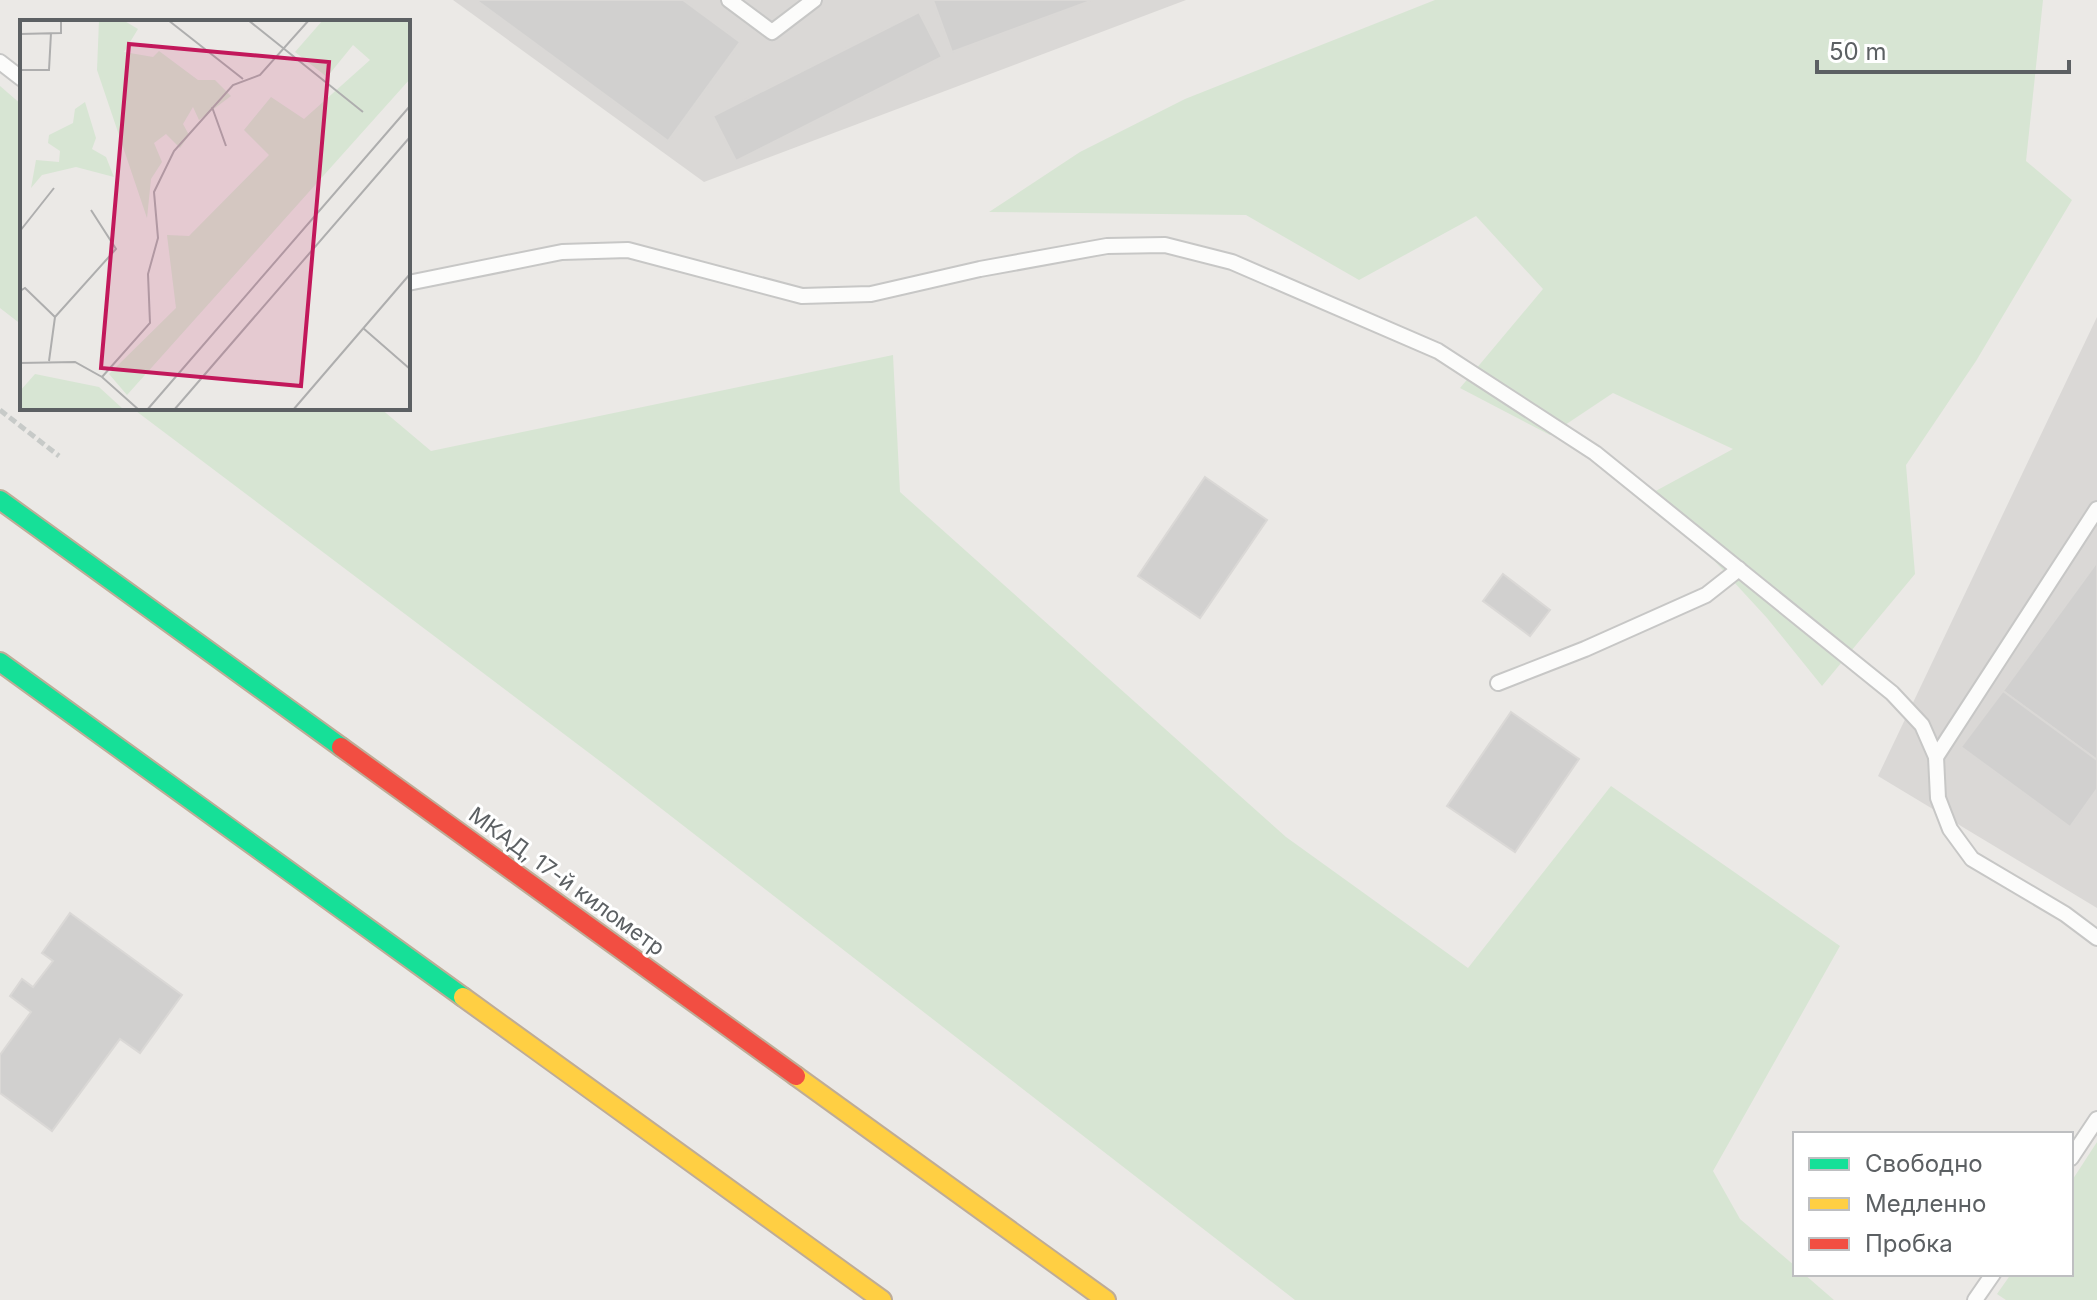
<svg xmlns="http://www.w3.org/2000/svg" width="2097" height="1300" viewBox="0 0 2097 1300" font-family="Inter,sans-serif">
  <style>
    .industrial { fill: #dad8d6 }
    .green { fill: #d7e5d3 }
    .building { fill: #d1d0cf; stroke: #dad8d6; stroke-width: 2 }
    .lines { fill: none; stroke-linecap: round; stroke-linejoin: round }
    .lane-casing { stroke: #c7c7c6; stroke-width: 18 }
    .fast-casing { stroke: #beac97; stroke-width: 22 }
    .slow-casing { stroke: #beac97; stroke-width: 22 }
    .jam-casing { stroke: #beac97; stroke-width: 22 }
    .path { stroke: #c7cac8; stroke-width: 5; stroke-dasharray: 8 4; stroke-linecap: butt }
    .lane { stroke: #fcfcfb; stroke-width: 14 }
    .fast { stroke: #16e098; stroke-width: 18 }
    .slow { stroke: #ffcf43; stroke-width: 18 }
    .jam { stroke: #f24e42; stroke-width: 18 }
    .labels { text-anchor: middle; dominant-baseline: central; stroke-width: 6; stroke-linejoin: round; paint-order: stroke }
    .street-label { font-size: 22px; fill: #5c6063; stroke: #fff }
    .inset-road { fill: none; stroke: #aeaeae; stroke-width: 2 }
    .view { fill: #c2185b; fill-opacity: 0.15; stroke: #c2185b; stroke-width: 4 }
    .inset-edge { fill: none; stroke: #5c6063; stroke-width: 4 }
  </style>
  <rect width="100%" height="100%" fill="#ebe9e6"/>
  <!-- industrial -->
  <g class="industrial">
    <polygon points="453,0 1186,0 704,182"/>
    <polygon points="2097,317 2097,908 1878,776"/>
  </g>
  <!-- green -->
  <g class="green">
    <polygon points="1435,0 2043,0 2026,161 2072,200 1976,361 1906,465 1915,574 1822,686 1767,618 1652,493 1733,449 1613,393 1550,435 1460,388 1543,289 1476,216 1359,280 1246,215 989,212 1080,152 1185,99"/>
    <polygon points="0,86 22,105 22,325 0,308"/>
    <polygon points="893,355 900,492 1286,837 1468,968 1611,786 1840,946 1713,1171 1740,1219 1795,1266 1795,1274 1804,1274 1834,1300 1295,1300 609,768 132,408 380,408 431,451"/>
    <polygon points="2097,1142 2097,1300 2006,1300 1997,1294 2011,1274 2071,1274 2071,1182"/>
  </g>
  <!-- building -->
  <g class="building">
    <polygon points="476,0 683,0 740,42 668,141"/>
    <polygon points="933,0 1093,0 952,52"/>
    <polygon points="919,12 942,57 736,161 713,116"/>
    <polygon points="1205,477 1267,520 1200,618 1138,576"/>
    <polygon points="2097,562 2097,760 2003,691"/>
    <polygon points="1503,574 1550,610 1530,636 1483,601"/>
    <polygon points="2003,691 2097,760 2097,789 2070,827 1961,747"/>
    <polygon points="1511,712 1579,759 1515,852 1447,806"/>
    <polygon points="70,913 182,995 140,1053 120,1039 52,1131 0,1093 0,1055 31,1012 10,996 22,979 33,987 53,961 42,953"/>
  </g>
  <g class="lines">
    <!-- lane casing -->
    <g class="lane-casing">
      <g id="lane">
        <polyline points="729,0 772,32 814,0"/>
        <polyline points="0,62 22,79"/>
        <polyline points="408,283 562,252 628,250 802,296 871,294 980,269 1107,246 1165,245 1232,262 1438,351 1595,453 1892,693 1922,725 1936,757 1938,798 1950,829 1972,859 2065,914 2097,938"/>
        <polyline points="1498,683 1585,649 1706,595 1739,569"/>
        <polyline points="1936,757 2097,509"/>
        <polyline points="2071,1158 2097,1119"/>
        <polyline points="1975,1300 1993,1274"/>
      </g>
    </g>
    <!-- fast casing -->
    <g class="fast-casing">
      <g id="fast">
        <polyline points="0,500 341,747"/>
        <polyline points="0,662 463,997"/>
      </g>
    </g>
    <!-- slow casing -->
    <g class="slow-casing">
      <g id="slow">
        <polyline points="463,997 882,1300"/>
        <polyline points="796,1076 1106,1300"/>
      </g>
    </g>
    <!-- jam casing -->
    <g class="jam-casing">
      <polyline id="jam" points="341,747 796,1076"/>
    </g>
    <!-- path -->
    <polyline class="path" points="0,410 59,456"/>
    <!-- lane -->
    <use href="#lane" class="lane"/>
    <!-- fast -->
    <use href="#fast" class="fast"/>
    <!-- slow -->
    <use href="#slow" class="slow"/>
    <!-- jam -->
    <use href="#jam" class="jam"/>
  </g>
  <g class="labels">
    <!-- street labels -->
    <g class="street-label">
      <text transform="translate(567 881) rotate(36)">МКАД, 17-й километр</text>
    </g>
  </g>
  <!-- overview -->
  <g transform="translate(20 20)">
    <rect width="390" height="390" fill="#ebe9e6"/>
    <path d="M79 0H103L118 9 104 32 133 37 139 31 178 60H195L211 76 179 100 173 87 163 104 169 115 160 128 146 114 134 123 142 142 131 159 127 198 77 50ZM303 0H390V59L107 375 89 354 156 288 147 215 169 216 249 135 224 110 251 77 284 99 350 40 333 25 307 57 275 32ZM65 82 76 118 72 129 86 137 94 157 56 147 22 155 11 168 16 140 39 142 40 131 28 123 29 115 53 103 55 89ZM15 354 79 367 103 389 0 390V371Z" fill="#d7e5d3"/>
    <path class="inset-road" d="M148 0 223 59M228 0 343 92M0 14 41 13V0M0 50H29L31 13M192 87 206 126M0 211 34 168M0 271 5 268 35 297 96 229 71 190M343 308 390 349M29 341 35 297M0 343 55 342 82 357 119 390M82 357 130 303 128 254 138 218 134 172 154 131 213 65 240 55 289 0M127 390 390 86M154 390 390 117M273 390 390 254"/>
    <path class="view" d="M109 24 309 42 281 366 81 348Z"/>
    <rect width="390" height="390" class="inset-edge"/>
  </g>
  <!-- legend -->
  <rect x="1793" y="1132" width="280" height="144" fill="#ffffff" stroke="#bebfc1" stroke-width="2"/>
  <rect x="1809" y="1158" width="40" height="12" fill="#16e098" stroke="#bebfc1" stroke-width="2"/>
  <text x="1865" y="1172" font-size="24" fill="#5c6063">Свободно</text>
  <rect x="1809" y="1198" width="40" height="12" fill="#ffcf43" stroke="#bebfc1" stroke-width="2"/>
  <text x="1865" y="1212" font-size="24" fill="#5c6063">Медленно</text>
  <rect x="1809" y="1238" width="40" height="12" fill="#f24e42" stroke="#bebfc1" stroke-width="2"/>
  <text x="1865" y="1252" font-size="24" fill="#5c6063">Пробка</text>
  <!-- scale -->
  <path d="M1817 60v12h252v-12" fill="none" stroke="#5c6063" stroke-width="4"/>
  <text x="1829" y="60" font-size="24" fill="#5c6063" stroke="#ffffff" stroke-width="6" paint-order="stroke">50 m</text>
</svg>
